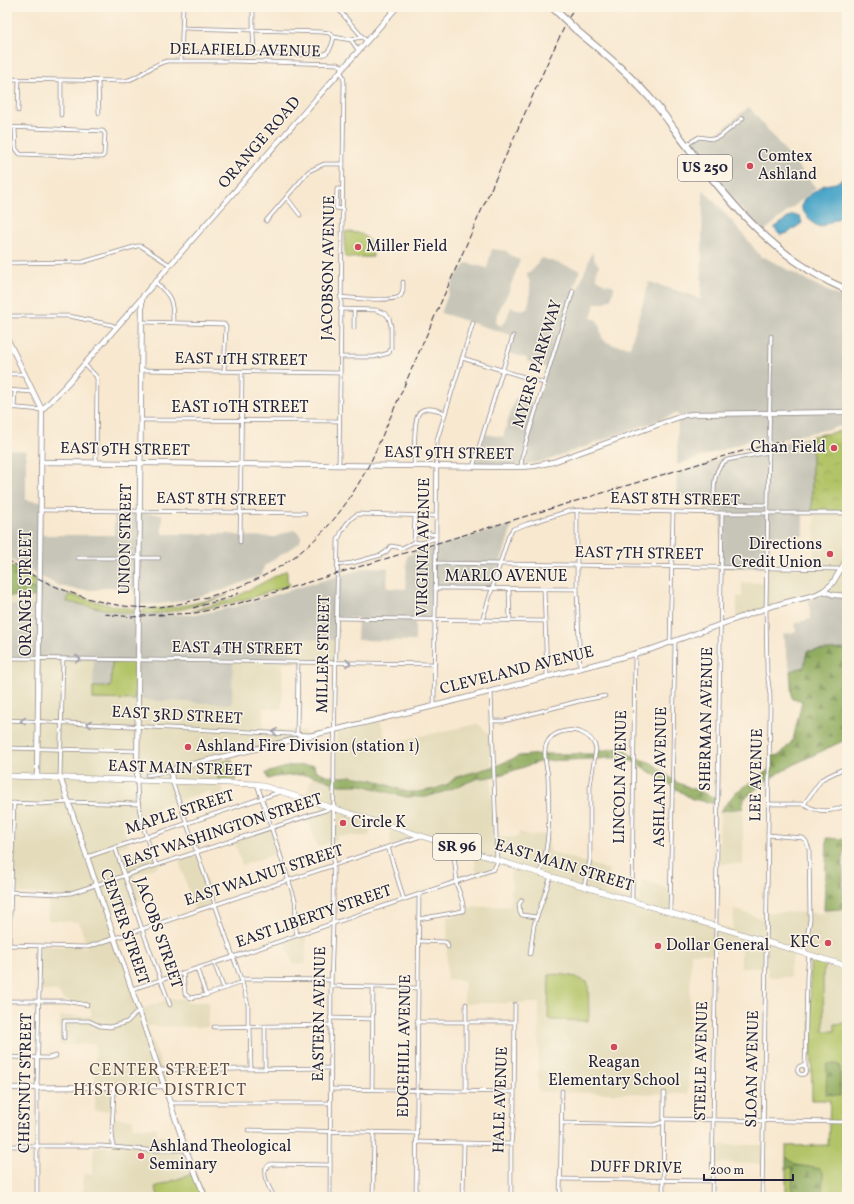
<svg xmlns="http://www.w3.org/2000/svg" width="854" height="1204" viewBox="0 0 854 1204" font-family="Vollkorn,serif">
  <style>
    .built { fill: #e3dbba }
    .industrial { fill: #c6c5b8 }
    .grass { fill: #b2c467; stroke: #6a7351 }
    .forest { fill: url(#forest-firs); stroke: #58664c }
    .park { fill: url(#park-crowns); stroke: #6a7351 }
    .water { fill: #4ba6c9; stroke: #366482 }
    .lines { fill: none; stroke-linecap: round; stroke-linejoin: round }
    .street-casing { stroke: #8d8586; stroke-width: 4.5 }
    .secondary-casing { stroke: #8d8586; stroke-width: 6 }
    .primary-casing { stroke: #8d8586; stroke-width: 6 }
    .highway-casing { stroke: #8d8586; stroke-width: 8 }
    .street { stroke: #fff; stroke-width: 3 }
    .secondary { stroke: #fff; stroke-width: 4.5 }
    .primary { stroke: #fff; stroke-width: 5 }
    .highway { stroke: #fff; stroke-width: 6 }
    .rail { stroke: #22223b; stroke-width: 1; stroke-dasharray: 6 3; stroke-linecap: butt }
    .highway-bridge-casing { stroke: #8d8586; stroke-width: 8; stroke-linecap: butt }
    .highway-bridge { stroke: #fff; stroke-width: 6 }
    .oneway { stroke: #9c9ca7 }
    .poi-dot { fill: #d1495b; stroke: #fcf5e5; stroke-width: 1.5 }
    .labels { text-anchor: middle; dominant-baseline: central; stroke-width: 3; stroke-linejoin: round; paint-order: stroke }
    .shield { fill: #fcf5e5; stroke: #63616e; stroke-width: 1 }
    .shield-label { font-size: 15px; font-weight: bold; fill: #22223b }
    .street-label { font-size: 16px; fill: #22223b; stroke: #fcf5e5 }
    .poi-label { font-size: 16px; fill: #22223b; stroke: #fcf5e5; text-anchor: start }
    .neighbourhood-label { font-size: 17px; letter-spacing: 1px; fill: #624f49; stroke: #fcf5e5 }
  </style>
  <defs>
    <pattern id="forest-firs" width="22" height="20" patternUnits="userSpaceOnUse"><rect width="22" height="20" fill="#8daa5c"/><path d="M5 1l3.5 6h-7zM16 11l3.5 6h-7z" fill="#738a4d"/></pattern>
    <pattern id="park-crowns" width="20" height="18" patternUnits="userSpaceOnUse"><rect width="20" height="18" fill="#b2c467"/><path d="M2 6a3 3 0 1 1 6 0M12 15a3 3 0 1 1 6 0" fill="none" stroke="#99a85a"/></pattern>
  </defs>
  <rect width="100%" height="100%" fill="#fcf5e5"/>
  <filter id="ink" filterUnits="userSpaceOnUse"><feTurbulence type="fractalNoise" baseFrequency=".025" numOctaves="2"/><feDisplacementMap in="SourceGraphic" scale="8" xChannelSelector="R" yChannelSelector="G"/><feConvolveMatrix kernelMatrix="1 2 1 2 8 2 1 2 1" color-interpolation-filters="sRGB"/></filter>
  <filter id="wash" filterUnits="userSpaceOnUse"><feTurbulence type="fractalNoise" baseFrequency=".012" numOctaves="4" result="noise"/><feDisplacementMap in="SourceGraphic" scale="16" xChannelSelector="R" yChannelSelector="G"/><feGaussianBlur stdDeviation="0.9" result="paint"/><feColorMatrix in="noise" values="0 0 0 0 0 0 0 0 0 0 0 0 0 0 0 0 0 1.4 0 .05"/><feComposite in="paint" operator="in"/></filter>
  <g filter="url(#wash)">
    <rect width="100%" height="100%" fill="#f8e8d0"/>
    <!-- built -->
    <g class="built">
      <polygon points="815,511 847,511 847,596 819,596 783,604 737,621 737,597 742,597 742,583 766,583 767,568 814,569"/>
      <polygon points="7,596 39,597 39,606 7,605"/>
      <polygon points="291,638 335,640 335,664 283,663 282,709 263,708 263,729 305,731 305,739 232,757 237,785 222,785 223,793 212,798 210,791 162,805 144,815 122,822 129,845 117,848 121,860 154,849 160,866 134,875 143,900 108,912 142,1009 169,999 186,999 186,1002 208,1002 208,1027 147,1026 170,1090 113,1089 112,1110 95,1111 95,1044 59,1045 60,1016 92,1016 88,1004 64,1000 57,991 38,991 39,946 87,947 79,922 48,920 48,894 12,893 12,858 7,858 7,658 94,658 93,699 232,703 233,660 290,660"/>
      <polygon points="380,721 387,743 478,724 490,735 491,767 456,777 448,784 435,789 417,792 407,792 374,780 351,776 342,777 337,776 337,732"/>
      <polygon points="312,775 332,783 340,785 362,785 406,797 426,797 443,792 476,779 491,777 493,838 518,837 519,832 529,835 549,834 549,851 609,870 604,891 640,902 641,880 672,890 672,912 733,930 734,909 766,920 766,912 824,913 824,910 847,909 847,1124 840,1124 824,1038 823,974 826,965 794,953 790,967 790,977 768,977 768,968 741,968 741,950 715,950 715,954 691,953 688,1094 538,1092 539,1003 464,1003 464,980 447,979 447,917 459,915 473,907 510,906 512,885 510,877 512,868 501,864 497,869 477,877 474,854 418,836 391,846 390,834 392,828 369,821 370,836 337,836 337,840 317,847 307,814 321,809 320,802 305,798"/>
      <polygon points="743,808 743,864 719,864 720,811"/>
      <polygon points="271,829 279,853 242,865 234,841"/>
      <polygon points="198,855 214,904 195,911 179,861"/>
      <polygon points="306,933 306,964 293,964 285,941"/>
      <polygon points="112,1118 133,1119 134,1127 157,1127 157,1136 164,1136 167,1149 186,1150 205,1197 85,1197 83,1191 83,1174 92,1173 94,1147 112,1147"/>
      <polygon points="715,1145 763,1145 762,1164 714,1163"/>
    </g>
    <!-- industrial -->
    <g class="industrial">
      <polygon points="749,107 816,188 763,232 740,207 686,140 697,134 718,133"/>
      <polygon points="703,189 737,227 762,258 764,257 827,291 847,300 847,425 778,440 751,440 677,465 678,413 545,461 520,465 474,465 485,434 503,437 515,398 536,404 547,368 527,361 527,358 509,353 514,336 441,313 454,279 465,264 467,263 487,268 492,249 506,251 514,258 520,260 508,293 497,314 496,323 501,326 506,320 511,307 522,310 527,309 530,297 530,282 527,276 527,273 534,269 539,260 542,258 580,270 574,290 574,291 577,292 592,252 593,254 593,257 599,266 596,274 597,279 605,284 612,285 614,287 614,289 612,296 610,299 604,303 595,303 591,318 597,320 599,324 602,338 605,341 614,345 630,347 649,282 688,294 701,300"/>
      <polygon points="812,436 812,511 815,511 815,514 803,514 803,536 768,536 767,568 721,568 721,511 705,510 704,500 697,497 676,496 677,474 725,457"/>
      <polygon points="7,449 26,451 26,500 42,502 42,535 114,535 114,512 162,514 162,534 229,534 242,536 275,537 293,530 298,532 301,537 300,542 264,566 262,575 224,590 176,602 159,604 135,605 135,589 121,591 114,587 108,587 95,590 78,590 60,586 33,573 7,557"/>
      <polygon points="512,525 493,588 434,589 434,619 415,619 415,641 357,640 358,618 336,617 335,640 291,638 290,660 233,660 232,704 135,700 136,662 111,687 93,687 94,659 7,658 7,605 39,606 38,581 69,594 67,602 127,613 195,615 237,606 368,567 388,568 387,588 406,589 407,555"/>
      <polygon points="819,596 847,596 847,649 807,651 805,667 790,671 783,634 796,632 795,623 811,619 808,599"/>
    </g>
    <!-- grass -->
    <g class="grass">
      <path d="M345 232C365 232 371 237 373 257L348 258 345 256Z"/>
      <path d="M287 570V580L290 585C258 596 226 606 192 611L234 598Z"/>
      <polygon points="20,571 38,581 39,591 18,583"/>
      <path d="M69 594C91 601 113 607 136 609V613H127L67 602Z"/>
      <path d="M228 595C200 605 172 614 143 614V609C172 609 199 603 228 595Z"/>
      <polygon points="112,661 136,662 135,700 93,699 93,687 111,687"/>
      <polygon points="810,960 826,965 823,974 824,1031 835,1031 835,1024 847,1023 847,1120 840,1123 847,1124 847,1197 822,1197 823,1173 820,1169 795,1165 786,1157 786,1146 828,1145 830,1100 812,1100"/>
      <path d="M549 975C562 973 577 976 588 983L589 1015 588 1021 551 1020 548 1018Z"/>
      <polygon points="793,1167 792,1197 786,1197 786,1168"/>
      <polygon points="195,1173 204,1197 159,1197 155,1187"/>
    </g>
    <!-- forest -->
    <g class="forest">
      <polygon points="7,563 20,571 18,583 39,591 39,597 7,596"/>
      <polygon points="847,649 847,739 797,763 767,780 743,800 743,808 720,811 736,792 770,769 771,756 780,755 793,740 802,701 792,699 790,671 804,667 807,651"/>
      <polygon points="619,748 625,749 631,756 652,763 676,782 716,798 716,804 692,799 636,763 631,761 620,758 542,761 497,776 476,779 443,792 426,797 406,797 362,785 340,785 312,775 297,775 275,777 268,779 266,773 289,766 314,765 315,770 329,776 342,777 351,776 374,780 407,792 417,792 435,789 448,784 456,777 496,766 519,756 541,754 598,754 598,751"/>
      <polygon points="827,838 842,839 847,841 847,851 844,851 843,854 843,909 824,910"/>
      <polygon points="837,1064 840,1066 840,1096 826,1094 827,1065"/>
      <polygon points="786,1157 796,1165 820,1169 823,1173 822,1197 792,1197 793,1167 786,1168"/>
    </g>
    <!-- park -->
    <g class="park">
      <polygon points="847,430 847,511 812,511 812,436"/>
      <polygon points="232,760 236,780 218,779 216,764"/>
    </g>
    <!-- water -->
    <g class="water">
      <polygon points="847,176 847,214 820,227 814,224 802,210 802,205 804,199 824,185 836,183"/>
      <polygon points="792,215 800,216 802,223 788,233 780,235 774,228"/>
    </g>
  </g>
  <g filter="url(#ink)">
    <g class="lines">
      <!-- street casing -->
      <g class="street-casing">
        <g id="street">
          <polyline points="253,7 253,33 254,54"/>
          <polyline points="334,7 338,9 366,41"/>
          <polyline points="182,28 322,32 329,33 334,37 351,40 358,50"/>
          <polyline points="351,39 363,37"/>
          <path d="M182 52 322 55C330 53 332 45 334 37"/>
          <polyline points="181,61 183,7"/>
          <path d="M7 79 125 81C141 78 151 64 167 61H232L337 64 344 67"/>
          <polyline points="61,80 61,115"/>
          <polyline points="98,81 99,113"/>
          <polyline points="18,111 19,79"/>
          <polyline points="7,127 103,131 105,134 104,155 102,157 95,157 20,154 16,149 15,128"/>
          <polyline points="686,145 699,137 713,139 720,137 743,118"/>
          <polyline points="287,198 300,215"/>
          <polyline points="342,209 336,208 337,189 342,189"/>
          <polyline points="266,221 309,171 324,164 343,164"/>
          <polyline points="7,263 83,262 137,246 141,246 170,265"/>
          <path d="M155 282C172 296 173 302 173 322"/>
          <path d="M340 297C352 298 389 302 399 297 404 294 403 287 403 282"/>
          <polyline points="7,316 69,316 112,325 116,327"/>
          <polyline points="142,322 224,324 226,327 224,371"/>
          <polyline points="354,328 354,310"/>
          <polyline points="340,357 374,357 389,353 391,348 391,326 389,318 386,314 376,310 340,309"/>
          <polyline points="462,358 544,383"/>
          <polyline points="84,364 96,376 97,379 96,463"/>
          <polyline points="141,370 340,373"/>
          <polyline points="7,374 25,374"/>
          <polyline points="7,390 33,392"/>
          <polyline points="7,407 42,410"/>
          <polyline points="14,408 15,391"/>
          <polyline points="141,420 339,421"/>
          <polyline points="339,465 344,82 343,76 340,71"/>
          <path d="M414 467C415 456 413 420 419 413 425 405 438 410 445 413"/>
          <polyline points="473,467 513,336"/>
          <polyline points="521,467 522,457 526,442 573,291"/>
          <path d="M767 505 714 504V501C714 487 713 467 727 460L769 452"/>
          <polyline points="40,510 305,513"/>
          <polyline points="577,510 577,589 580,668"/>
          <polyline points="415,535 426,533 436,535"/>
          <polyline points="240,542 242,372"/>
          <polyline points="414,542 415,516"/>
          <polyline points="78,558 159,558"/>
          <polyline points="435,563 841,569"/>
          <polyline points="337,565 352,563 381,555 386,552 391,546 402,548 414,542 421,543 436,538"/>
          <polyline points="435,588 577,589"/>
          <polyline points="509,589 510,621"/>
          <polyline points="544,589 547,676"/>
          <polyline points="336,618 545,621"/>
          <polyline points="482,621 509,535 513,529 527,524 569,511 585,510 722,513 847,513"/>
          <polyline points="670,643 673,512"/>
          <polyline points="7,658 435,664"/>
          <polyline points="434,706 437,440 473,323"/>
          <polyline points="7,720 310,735"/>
          <polyline points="492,721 504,721 579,701 605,696"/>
          <polyline points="297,733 298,662"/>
          <polyline points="7,748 137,751"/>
          <polyline points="147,775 173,771"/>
          <polyline points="60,777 63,659"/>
          <path d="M137 780C137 814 145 834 156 865"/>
          <polyline points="172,781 242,982 248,1005 248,1027"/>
          <path d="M257 784 295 900C297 912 294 923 297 935"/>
          <polyline points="7,803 41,804 68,802 138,804"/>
          <polyline points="768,804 804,804"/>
          <polyline points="804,804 822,779 847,767"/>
          <path d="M804 804C817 813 834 813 847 804"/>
          <polyline points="768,835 803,838 806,841 809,849 810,920 804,953"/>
          <polyline points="453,846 457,882"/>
          <polyline points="115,847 142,929 170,1005"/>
          <polyline points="388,847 404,900"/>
          <polyline points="87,857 280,792"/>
          <path d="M540 873C551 844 549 809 548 779 548 767 542 757 546 745 551 732 568 728 580 732 588 735 594 740 596 749L590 786V860L584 886"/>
          <polyline points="7,892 61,894 71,893 332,808"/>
          <polyline points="522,900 519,904 520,913 522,915 536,917"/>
          <polyline points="632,901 635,654"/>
          <polyline points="670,912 675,641"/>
          <path d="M419 919 463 911C465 902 458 891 456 882"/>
          <polyline points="419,941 445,942 447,943 448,947"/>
          <polyline points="7,945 88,947 421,836"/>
          <polyline points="9,945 14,803"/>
          <polyline points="530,954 534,925 551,876"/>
          <polyline points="214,963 224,989"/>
          <polyline points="197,969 206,995"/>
          <polyline points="183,973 185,994 190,998 206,995 242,982"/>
          <polyline points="241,979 331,980"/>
          <polyline points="331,986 418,988"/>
          <polyline points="132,989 233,957 494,869 497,863 491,691"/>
          <polyline points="7,1001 65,1001 87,1005"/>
          <polyline points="466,1004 466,1091"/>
          <polyline points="330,1018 373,1019"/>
          <polyline points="417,1022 515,1022"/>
          <polyline points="250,1026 251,1069"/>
          <polyline points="265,1026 265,1069"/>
          <polyline points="214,1027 330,1025"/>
          <polyline points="64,1038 64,1021 89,1021 100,1026 110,1027 127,1022 139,1010"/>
          <polyline points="7,1057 48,1058 56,1056"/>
          <circle cx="802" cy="1070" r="4.5"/>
          <polyline points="805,1067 807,975 809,955"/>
          <polyline points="160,1070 331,1068"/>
          <polyline points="112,1087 114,1093 112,1129 113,1147"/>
          <polyline points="331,1089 514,1092"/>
          <polyline points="372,1089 373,987"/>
          <polyline points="171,1103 330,1103"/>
          <polyline points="664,1119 841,1122 847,1121"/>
          <polyline points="561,1123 654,1125 664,1122"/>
          <polyline points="248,1130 416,1133"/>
          <polyline points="416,1142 511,1144"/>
          <polyline points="7,1146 102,1146 147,1150 186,1150"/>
          <polyline points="560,1179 712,1181"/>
          <polyline points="37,1197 37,1088 40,946"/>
          <path d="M274 1197C270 1188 257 1170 271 1164L330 1165"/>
          <path d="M330 1197 331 986 333 924 334 755 338 540C341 531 349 518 358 514L436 516"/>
          <polyline points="373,1197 374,1132"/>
          <polyline points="416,1197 419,895"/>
          <polyline points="463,1197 464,1143"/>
          <polyline points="511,1197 511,1144 514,1109 515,1004"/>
          <polyline points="560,1197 562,1091"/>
          <polyline points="663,1197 664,1093"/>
          <polyline points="712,1197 722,513"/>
          <polyline points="762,1197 770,712 770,695 767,672 766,608 771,336"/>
        </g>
      </g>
      <!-- secondary casing -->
      <g class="secondary-casing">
        <g id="secondary">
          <polyline points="7,338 42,410 37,777"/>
          <polyline points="42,410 67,384 142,298"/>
          <polyline points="41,462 521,467 534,466 553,462 685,415 694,414 847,412"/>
          <polyline points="823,591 834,595 847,596"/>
          <polyline points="60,777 186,1150 205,1197"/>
          <polyline points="137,780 142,299 143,296 170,265 397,7"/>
          <polyline points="172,781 171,773 176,768 434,706 608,661 652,649 772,606 815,595 823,591 832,584 847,559"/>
          <polyline points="7,1088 165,1086"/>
        </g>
      </g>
      <!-- primary casing -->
      <g class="primary-casing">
        <polyline id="primary" points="7,776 257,784 516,866 847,966"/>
      </g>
      <!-- highway casing -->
      <g class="highway-casing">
        <path id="highway" d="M576 30C604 53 632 76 656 105 667 118 676 132 687 146 731 205 777 260 847 290"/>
      </g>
      <!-- street -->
      <use href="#street" class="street"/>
      <!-- secondary -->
      <use href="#secondary" class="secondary"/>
      <!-- primary -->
      <use href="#primary" class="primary"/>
      <!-- highway -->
      <use href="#highway" class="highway"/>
      <!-- rail -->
      <g class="rail">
        <path d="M7 559C43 585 89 603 133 607 156 609 178 605 199 599 241 589 280 572 312 542 338 519 356 490 372 459L482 209 550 57 574 7"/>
        <polyline points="193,608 224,599 239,593"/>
        <polyline points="104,614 132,617 162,614"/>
        <polyline points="158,615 195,613 233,605 731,454 783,441"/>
      </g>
      <!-- highway-bridge casing -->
      <g class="highway-bridge-casing">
        <polyline id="highway-bridge" points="552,7 576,30"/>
      </g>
      <!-- highway-bridge -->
      <use href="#highway-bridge" class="highway-bridge"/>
    </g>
    <!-- one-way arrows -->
    <defs><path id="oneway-chevron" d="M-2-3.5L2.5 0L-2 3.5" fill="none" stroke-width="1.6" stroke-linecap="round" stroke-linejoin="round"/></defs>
    <g class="oneway">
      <use href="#oneway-chevron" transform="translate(78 659) rotate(1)"/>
      <use href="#oneway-chevron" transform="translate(348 663) rotate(1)"/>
      <use href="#oneway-chevron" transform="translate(23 721) rotate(-179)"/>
      <use href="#oneway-chevron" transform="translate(89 724) rotate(-177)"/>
      <use href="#oneway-chevron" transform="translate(275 732) rotate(-177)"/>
    </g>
  </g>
  <!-- markers -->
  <g class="poi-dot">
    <circle cx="750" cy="166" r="4"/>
    <circle cx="358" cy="247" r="4"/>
    <circle cx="834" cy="448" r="4"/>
    <circle cx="830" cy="554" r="4"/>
    <circle cx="188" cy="747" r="4"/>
    <circle cx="343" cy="823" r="4"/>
    <circle cx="828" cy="943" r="4"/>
    <circle cx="658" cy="946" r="4"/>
    <circle cx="614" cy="1047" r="4"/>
    <circle cx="141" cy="1156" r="4"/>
  </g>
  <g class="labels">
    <!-- shield labels -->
    <g class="shield">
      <rect x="678" y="155" width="54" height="26" rx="3"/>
      <rect x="433" y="834" width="48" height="26" rx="3"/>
    </g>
    <g class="shield-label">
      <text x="705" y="168">US 250</text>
      <text x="457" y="847">SR 96</text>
    </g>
    <!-- street labels -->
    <g class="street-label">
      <text transform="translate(245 51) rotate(1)">DELAFIELD AVENUE</text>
      <text transform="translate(260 143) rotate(-49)">ORANGE ROAD</text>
      <text transform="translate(329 268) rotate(-89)">JACOBSON AVENUE</text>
      <text transform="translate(241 360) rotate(1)">EAST 11TH STREET</text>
      <text transform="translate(538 364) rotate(-73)">MYERS PARKWAY</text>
      <text x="240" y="408">EAST 10TH STREET</text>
      <text transform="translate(125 450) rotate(1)">EAST 9TH STREET</text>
      <text transform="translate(449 454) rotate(1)">EAST 9TH STREET</text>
      <text transform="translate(221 500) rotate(1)">EAST 8TH STREET</text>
      <text transform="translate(675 500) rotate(1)">EAST 8TH STREET</text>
      <text transform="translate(126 539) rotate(-89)">UNION STREET</text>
      <text transform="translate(424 547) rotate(-89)">VIRGINIA AVENUE</text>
      <text transform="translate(639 554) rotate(1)">EAST 7TH STREET</text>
      <text x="506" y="577">MARLO AVENUE</text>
      <text transform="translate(27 593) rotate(-90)">ORANGE STREET</text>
      <text transform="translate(237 649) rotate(1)">EAST 4TH STREET</text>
      <text transform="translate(324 654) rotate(-89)">MILLER STREET</text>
      <text transform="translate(517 671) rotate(-14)">CLEVELAND AVENUE</text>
      <text transform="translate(177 716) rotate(3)">EAST 3RD STREET</text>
      <text transform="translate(707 719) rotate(-89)">SHERMAN AVENUE</text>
      <text transform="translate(180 769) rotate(2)">EAST MAIN STREET</text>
      <text transform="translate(757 775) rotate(-89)">LEE AVENUE</text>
      <text transform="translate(621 777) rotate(-89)">LINCOLN AVENUE</text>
      <text transform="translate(661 777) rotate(-89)">ASHLAND AVENUE</text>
      <text transform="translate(180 813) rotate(-18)">MAPLE STREET</text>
      <text transform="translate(223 831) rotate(-18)">EAST WASHINGTON STREET</text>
      <text transform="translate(564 866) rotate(17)">EAST MAIN STREET</text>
      <text transform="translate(264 876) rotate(-18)">EAST WALNUT STREET</text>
      <text transform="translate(314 917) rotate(-19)">EAST LIBERTY STREET</text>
      <text transform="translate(124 927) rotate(71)">CENTER STREET</text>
      <text transform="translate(158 933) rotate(71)">JACOBS STREET</text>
      <text transform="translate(320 1014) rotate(-89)">EASTERN AVENUE</text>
      <text transform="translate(405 1046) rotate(-89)">EDGEHILL AVENUE</text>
      <text transform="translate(702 1061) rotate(-89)">STEELE AVENUE</text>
      <text transform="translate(753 1069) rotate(-89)">SLOAN AVENUE</text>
      <text transform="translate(26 1083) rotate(-89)">CHESTNUT STREET</text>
      <text transform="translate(501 1100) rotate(-88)">HALE AVENUE</text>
      <text transform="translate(636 1168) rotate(1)">DUFF DRIVE</text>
    </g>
    <!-- poi labels -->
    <g class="poi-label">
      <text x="758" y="157">Comtex<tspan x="758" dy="18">Ashland</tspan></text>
      <text x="366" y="247">Miller Field</text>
      <text x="826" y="448" text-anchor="end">Chan Field</text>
      <text x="822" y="545" text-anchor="end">Directions<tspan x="822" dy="18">Credit Union</tspan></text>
      <text x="196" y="747">Ashland Fire Division (station 1)</text>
      <text x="351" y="823">Circle K</text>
      <text x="820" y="943" text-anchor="end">KFC</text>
      <text x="666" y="946">Dollar General</text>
      <text x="614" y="1063" text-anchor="middle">Reagan<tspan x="614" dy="18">Elementary School</tspan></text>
      <text x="149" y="1147">Ashland Theological<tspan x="149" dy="18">Seminary</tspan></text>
    </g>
    <!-- neighbourhood labels -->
    <g class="neighbourhood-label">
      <text x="160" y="1070">CENTER STREET<tspan x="160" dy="20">HISTORIC DISTRICT</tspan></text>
    </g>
  </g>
  <!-- margin -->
  <rect width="854" height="1204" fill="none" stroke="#fcf5e5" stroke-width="24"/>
  <!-- scale -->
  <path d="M704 1174v6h89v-6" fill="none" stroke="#22223b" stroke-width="2"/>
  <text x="710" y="1174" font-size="12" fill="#22223b" stroke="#fcf5e5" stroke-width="3" paint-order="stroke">200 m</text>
</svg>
